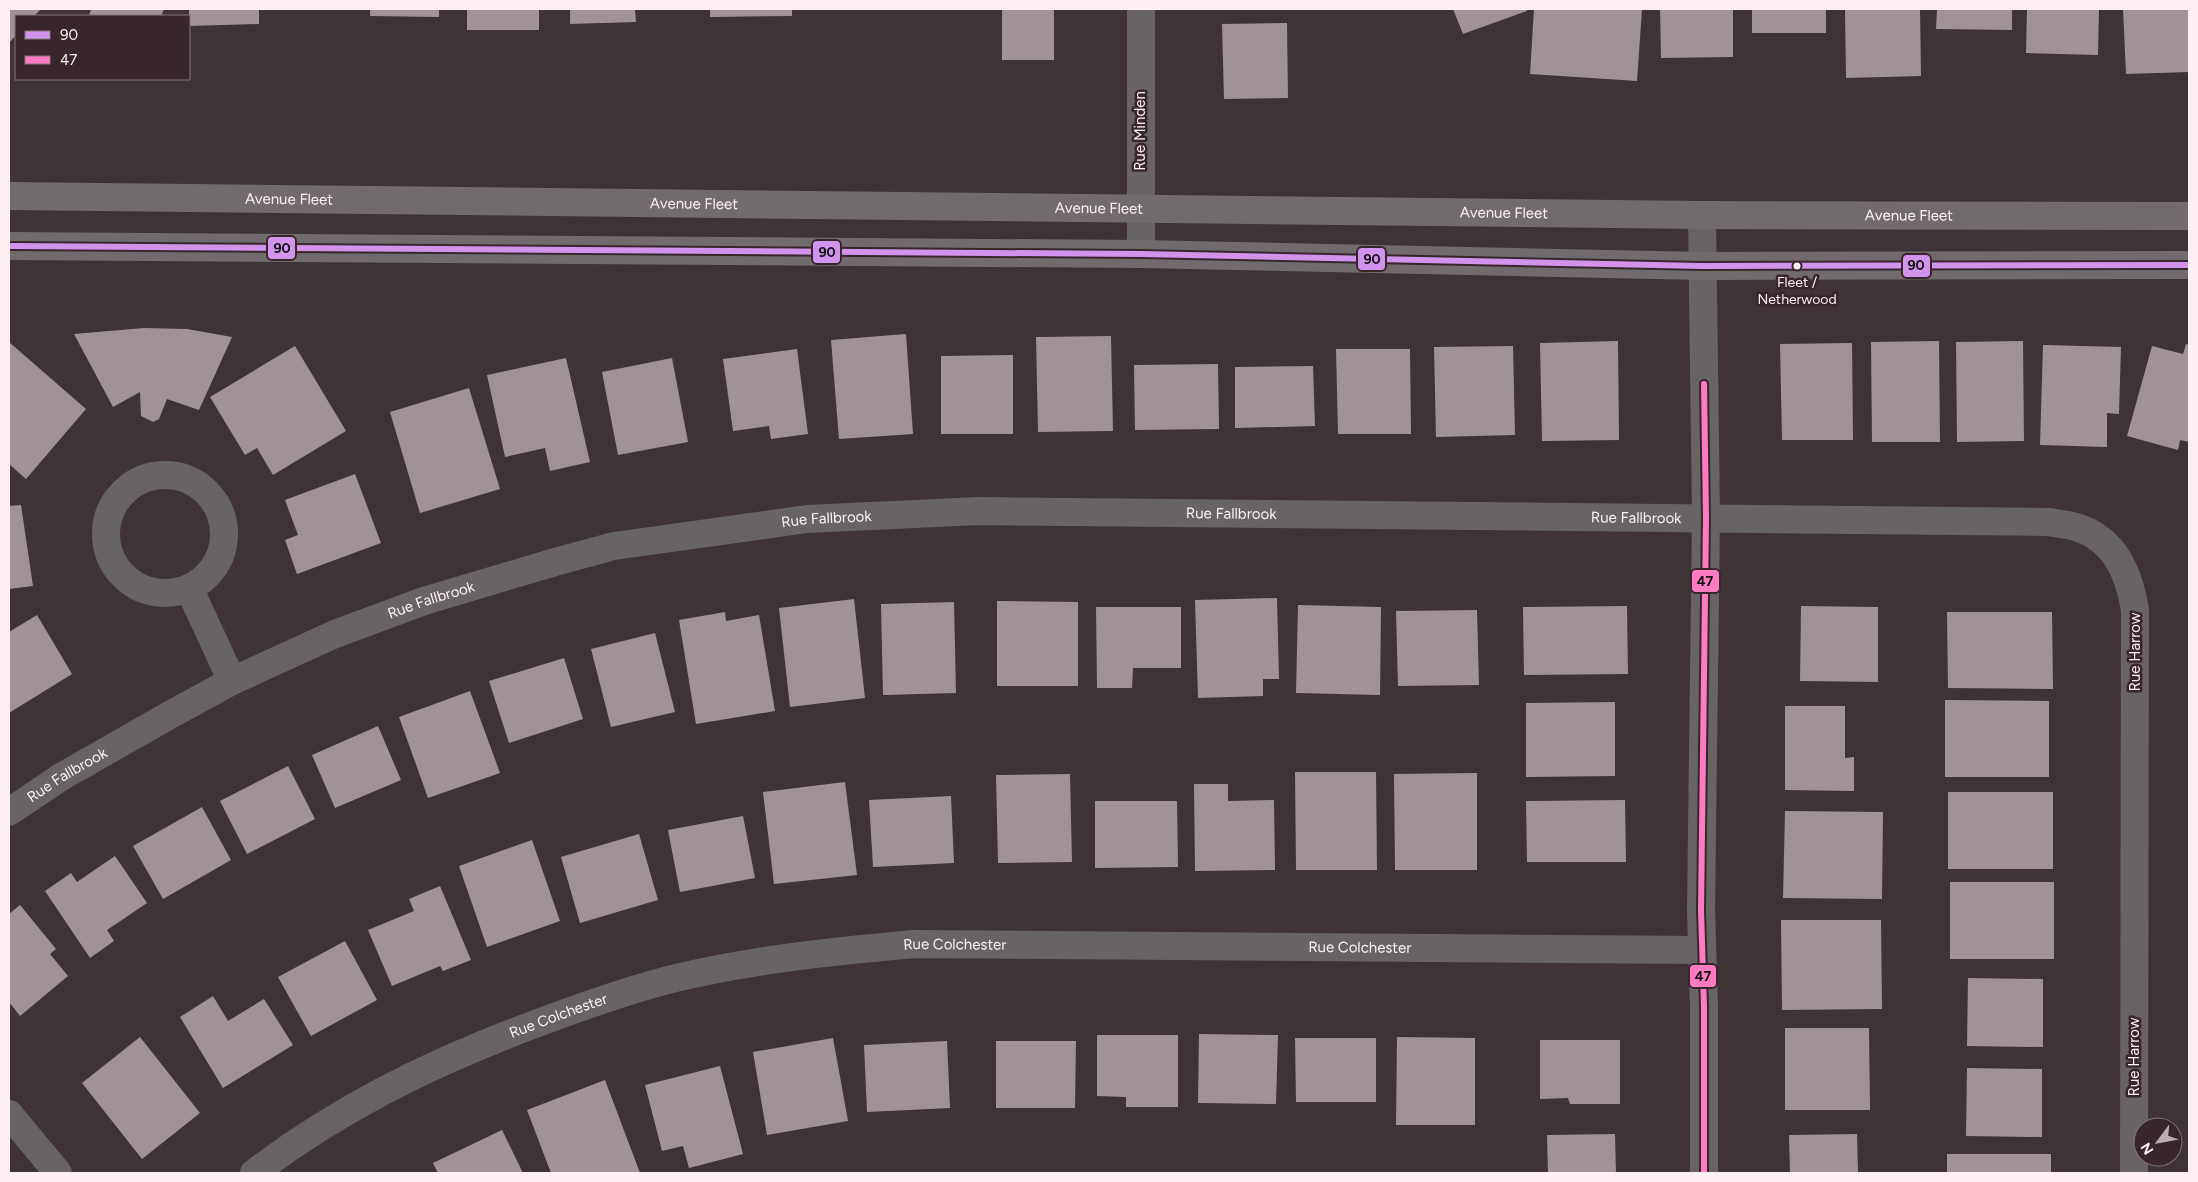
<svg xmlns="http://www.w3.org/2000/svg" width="2198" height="1182" viewBox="0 0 2198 1182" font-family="Figtree,sans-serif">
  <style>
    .building { fill: #9f9396 }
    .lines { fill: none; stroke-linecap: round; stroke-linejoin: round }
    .minor { stroke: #686465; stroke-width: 28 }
    .major { stroke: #726b6d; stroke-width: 28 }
    .bus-1-casing { stroke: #37262b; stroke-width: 10 }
    .bus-2-casing { stroke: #37262b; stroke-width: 10 }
    .bus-1 { stroke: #d193ec; stroke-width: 6 }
    .bus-2 { stroke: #fe7ac1; stroke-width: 6 }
    .bus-dot { fill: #fcf0f3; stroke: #37262b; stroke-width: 2 }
    .labels { text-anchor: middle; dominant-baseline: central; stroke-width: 5; stroke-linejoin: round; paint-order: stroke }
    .bus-label { font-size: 14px; fill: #fcf0f3; stroke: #37262b }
    .street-label { font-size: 15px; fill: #fcf0f3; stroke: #37262b }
    .line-badge { stroke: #37262b; stroke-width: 2 }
    .pale-badge-label { font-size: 14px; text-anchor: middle; font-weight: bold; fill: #111 }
  </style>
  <rect width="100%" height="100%" fill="#3e3437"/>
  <!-- building -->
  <g class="building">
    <polygon points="9,9 41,9 34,16 16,16 16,35 10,42"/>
    <polygon points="91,9 164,9 161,16 89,16"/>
    <polygon points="189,9 259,9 259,24 189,26"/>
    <polygon points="370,9 439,9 439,17 370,16"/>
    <rect x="467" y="9" width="72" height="21"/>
    <polygon points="570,9 635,9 636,22 570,24"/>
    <polygon points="710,9 792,9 792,16 710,17"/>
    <rect x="1002" y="9" width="52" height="51"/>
    <polygon points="1453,9 1527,9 1527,11 1463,34"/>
    <polygon points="1534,9 1642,9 1637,81 1530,74"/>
    <polygon points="1660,9 1733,9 1733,57 1661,58"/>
    <rect x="1752" y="9" width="74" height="24"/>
    <polygon points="1845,9 1920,9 1921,76 1846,78"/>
    <polygon points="1937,9 2012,9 2012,30 1936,29"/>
    <polygon points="2027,9 2099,9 2098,55 2026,53"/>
    <polygon points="2123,9 2189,9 2189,72 2126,74"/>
    <polygon points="1287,23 1288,98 1224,99 1222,24"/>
    <polygon points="144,328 187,329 232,337 199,410 167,399 159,419 153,422 141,416 140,392 113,407 74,334"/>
    <polygon points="906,334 913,434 839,439 831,340"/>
    <polygon points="1111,336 1113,431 1038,432 1036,337"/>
    <polygon points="1618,341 1619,440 1542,441 1540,343"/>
    <polygon points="1939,341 1940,442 1872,442 1871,342"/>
    <polygon points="2023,341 2024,441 1957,442 1956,342"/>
    <polygon points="9,342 86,409 26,479 9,464"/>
    <polygon points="1852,343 1853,440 1782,440 1780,344"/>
    <polygon points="2186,344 2189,345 2189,442 2180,440 2178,450 2127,436 2152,346 2183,354"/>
    <polygon points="2043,345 2121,347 2119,414 2107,413 2107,447 2040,445"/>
    <polygon points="295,346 346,431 273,475 257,448 245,455 210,397"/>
    <polygon points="1513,346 1515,435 1436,437 1434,347"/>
    <polygon points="797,349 808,434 771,439 769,426 733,431 723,359"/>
    <polygon points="1336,349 1410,349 1411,434 1338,434"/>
    <polygon points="1013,355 1013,434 941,434 941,356"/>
    <polygon points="566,358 590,462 550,471 545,448 505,457 487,375"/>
    <polygon points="672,358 688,442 618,455 602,372"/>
    <polygon points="1218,364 1219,429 1135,430 1134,365"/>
    <polygon points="1313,366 1315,426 1235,428 1235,367"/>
    <polygon points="469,388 500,489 420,513 390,412"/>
    <polygon points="355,474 381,543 297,574 285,540 298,535 285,500"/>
    <polygon points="21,505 33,586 9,589 9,506"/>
    <polygon points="1277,598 1279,679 1263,679 1263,696 1198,698 1195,600"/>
    <polygon points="854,599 865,698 790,707 779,608"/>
    <polygon points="997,601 1078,602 1078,686 997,686"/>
    <polygon points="954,602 956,693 883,695 881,604"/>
    <polygon points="1298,605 1381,607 1380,695 1296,693"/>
    <polygon points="1627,606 1628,674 1524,675 1523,607"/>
    <polygon points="1801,606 1878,607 1878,682 1800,681"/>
    <polygon points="1096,607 1181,607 1181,668 1133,668 1132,688 1097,688"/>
    <polygon points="1477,610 1479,685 1398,686 1396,611"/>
    <polygon points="725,612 726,621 759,615 775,711 696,724 679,620"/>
    <polygon points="1947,612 2052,612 2053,689 1948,688"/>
    <polygon points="37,615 72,674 9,713 9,632"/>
    <polygon points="655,633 675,712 611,727 591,649"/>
    <polygon points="564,658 583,719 509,743 489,681"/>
    <polygon points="470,691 500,773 428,798 399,717"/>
    <polygon points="1945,700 2049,701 2049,777 1945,777"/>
    <polygon points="1615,702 1615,776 1526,777 1526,703"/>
    <polygon points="1785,706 1845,706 1845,758 1854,757 1854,791 1785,790"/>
    <polygon points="378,726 401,780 335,808 312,755"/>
    <polygon points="288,766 315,819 247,854 220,801"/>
    <polygon points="1295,772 1376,772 1377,870 1296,870"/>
    <polygon points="1477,773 1477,870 1395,870 1394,774"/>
    <polygon points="1070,774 1072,862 998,863 996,775"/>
    <polygon points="845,782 857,875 774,884 763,792"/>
    <polygon points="1194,784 1228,784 1228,801 1274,800 1275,870 1195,871"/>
    <rect x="1948" y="792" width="105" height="77"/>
    <polygon points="951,796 954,863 873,867 869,800"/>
    <polygon points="1625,800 1626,862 1527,862 1526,801"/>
    <polygon points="1095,801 1177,801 1178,867 1095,868"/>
    <polygon points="202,807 231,860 163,899 133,846"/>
    <polygon points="1785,811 1883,812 1882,899 1783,898"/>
    <polygon points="743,816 755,878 680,892 668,830"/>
    <polygon points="639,834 658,900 580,923 561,857"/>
    <polygon points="532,840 560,921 487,947 459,866"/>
    <polygon points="115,856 147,903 107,930 114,941 90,958 45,891 71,873 77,882"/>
    <rect x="1950" y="882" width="104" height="77"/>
    <polygon points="440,886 471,960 443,971 440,966 392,986 368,930 414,911 409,899"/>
    <polygon points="20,905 56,949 50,954 68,976 20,1016 9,1002 9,914"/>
    <polygon points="1781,920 1881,920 1882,1009 1782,1010"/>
    <polygon points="345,941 377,1000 311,1036 278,977"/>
    <polygon points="1968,978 2043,979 2043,1047 1967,1046"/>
    <polygon points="213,996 228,1021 264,999 293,1045 223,1088 180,1017"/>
    <polygon points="1785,1028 1869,1028 1870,1110 1785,1110"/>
    <polygon points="1199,1034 1278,1035 1276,1104 1198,1103"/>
    <polygon points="1097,1035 1178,1035 1178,1107 1126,1107 1126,1097 1097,1096"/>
    <polygon points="140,1037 200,1113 142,1159 82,1083"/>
    <polygon points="1397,1037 1475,1038 1475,1125 1396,1125"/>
    <polygon points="833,1038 848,1121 767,1135 753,1052"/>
    <polygon points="1295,1038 1376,1038 1376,1102 1296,1102"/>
    <polygon points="1540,1040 1620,1040 1620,1104 1570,1104 1568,1098 1540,1099"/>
    <polygon points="947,1041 950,1108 867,1112 864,1045"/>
    <polygon points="996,1041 1076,1041 1075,1108 996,1108"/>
    <polygon points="720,1066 743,1154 689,1168 683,1146 662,1151 645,1085"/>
    <polygon points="1967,1068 2042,1069 2042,1137 1966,1136"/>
    <polygon points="605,1080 640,1173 551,1173 527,1110"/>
    <polygon points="502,1130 523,1173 438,1173 433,1163"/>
    <polygon points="1615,1134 1616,1173 1548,1173 1547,1135"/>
    <polygon points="1857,1134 1858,1173 1790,1173 1789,1135"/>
    <rect x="1947" y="1154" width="104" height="19"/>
  </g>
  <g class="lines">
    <!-- minor -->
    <g class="minor">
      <polyline points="1702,215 1706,518 1701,910 1704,1006 1704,1173"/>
      <polyline points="1141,254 1141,9"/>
      <circle cx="165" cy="534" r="59"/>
      <polyline points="189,588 232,681"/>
      <path id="s1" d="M9 812 61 777 168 716 232 681 335 634 424 601 555 562 614 546 807 519 979 511 2049 522C2058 524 2067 524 2076 527 2115 539 2129 573 2135 610L2134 1173"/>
      <polyline points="9,1114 58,1173"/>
      <path id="s2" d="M254 1173C337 1110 425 1066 522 1029 574 1009 626 990 680 977 758 959 836 951 915 944L1702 950"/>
    </g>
    <!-- major -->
    <g class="major">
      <path id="s3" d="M9 196 1702 215 2189 216"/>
      <polyline points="9,246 1141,254 1702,266 2189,265"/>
    </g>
    <!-- bus-1 casing -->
    <g class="bus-1-casing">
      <polyline id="bus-1" points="9,246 1141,254 1702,266 2189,265"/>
    </g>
    <!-- bus-2 casing -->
    <g class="bus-2-casing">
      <polyline id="bus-2" points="1704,384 1706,518 1701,910 1704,1006 1704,1173"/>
    </g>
    <!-- bus-1 -->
    <use href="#bus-1" class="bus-1"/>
    <!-- bus-2 -->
    <use href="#bus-2" class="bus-2"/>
  </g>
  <!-- markers -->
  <circle class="bus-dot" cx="1797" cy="266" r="4.5"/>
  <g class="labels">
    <!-- bus labels -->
    <g class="bus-label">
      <text x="1797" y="282">Fleet /<tspan x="1797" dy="17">Netherwood</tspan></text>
    </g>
    <!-- street labels -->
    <g class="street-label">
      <text transform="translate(1140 131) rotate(-90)">Rue Minden</text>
      <text stroke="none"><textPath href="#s3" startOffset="280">Avenue Fleet</textPath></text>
      <text stroke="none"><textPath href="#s3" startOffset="685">Avenue Fleet</textPath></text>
      <text stroke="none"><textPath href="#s3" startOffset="1090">Avenue Fleet</textPath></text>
      <text stroke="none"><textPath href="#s3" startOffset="1495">Avenue Fleet</textPath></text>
      <text stroke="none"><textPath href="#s3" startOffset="1900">Avenue Fleet</textPath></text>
      <text stroke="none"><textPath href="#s1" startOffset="1284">Rue Fallbrook</textPath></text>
      <text stroke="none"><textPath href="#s1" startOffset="1689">Rue Fallbrook</textPath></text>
      <text stroke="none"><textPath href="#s1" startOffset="879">Rue Fallbrook</textPath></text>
      <text stroke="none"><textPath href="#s1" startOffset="474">Rue Fallbrook</textPath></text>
      <text transform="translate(2135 652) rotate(-90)">Rue Harrow</text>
      <text stroke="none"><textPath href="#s1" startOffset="69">Rue Fallbrook</textPath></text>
      <text stroke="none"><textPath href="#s2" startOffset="749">Rue Colchester</textPath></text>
      <text stroke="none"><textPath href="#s2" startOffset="1154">Rue Colchester</textPath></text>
      <text stroke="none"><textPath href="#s2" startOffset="344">Rue Colchester</textPath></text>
      <text transform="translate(2134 1057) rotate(-90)">Rue Harrow</text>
    </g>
  </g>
  <g class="line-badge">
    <rect x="267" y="236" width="29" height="24" rx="5" fill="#d193ec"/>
    <rect x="812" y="240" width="29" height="24" rx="5" fill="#d193ec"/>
    <rect x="1357" y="247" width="29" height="24" rx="5" fill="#d193ec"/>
    <rect x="1902" y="254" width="29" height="24" rx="5" fill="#d193ec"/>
    <rect x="1691" y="569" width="29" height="24" rx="5" fill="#fe7ac1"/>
    <rect x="1689" y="964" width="28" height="24" rx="5" fill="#fe7ac1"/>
  </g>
  <g class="pale-badge-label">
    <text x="282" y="253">90</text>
    <text x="827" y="257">90</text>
    <text x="1372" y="264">90</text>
    <text x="1916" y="270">90</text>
    <text x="1705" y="586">47</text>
    <text x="1703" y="981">47</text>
  </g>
  <!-- border -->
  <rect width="2198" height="1182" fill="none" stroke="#fcf0f3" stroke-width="20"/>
  <!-- legend -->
  <rect x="15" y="15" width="175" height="65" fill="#37262b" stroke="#86777b"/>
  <rect x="25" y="31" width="25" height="8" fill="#d193ec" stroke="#86777b"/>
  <text x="60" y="40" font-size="15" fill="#fcf0f3">90</text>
  <rect x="25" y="56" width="25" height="8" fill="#fe7ac1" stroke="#86777b"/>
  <text x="60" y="65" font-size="15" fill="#fcf0f3">47</text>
  <!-- north arrow -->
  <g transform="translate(2158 1142) rotate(238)"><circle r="24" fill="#37262b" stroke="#86777b"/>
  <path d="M0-4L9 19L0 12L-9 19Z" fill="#baaeb1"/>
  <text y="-8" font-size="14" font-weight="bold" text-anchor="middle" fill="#fcf0f3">N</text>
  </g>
</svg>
